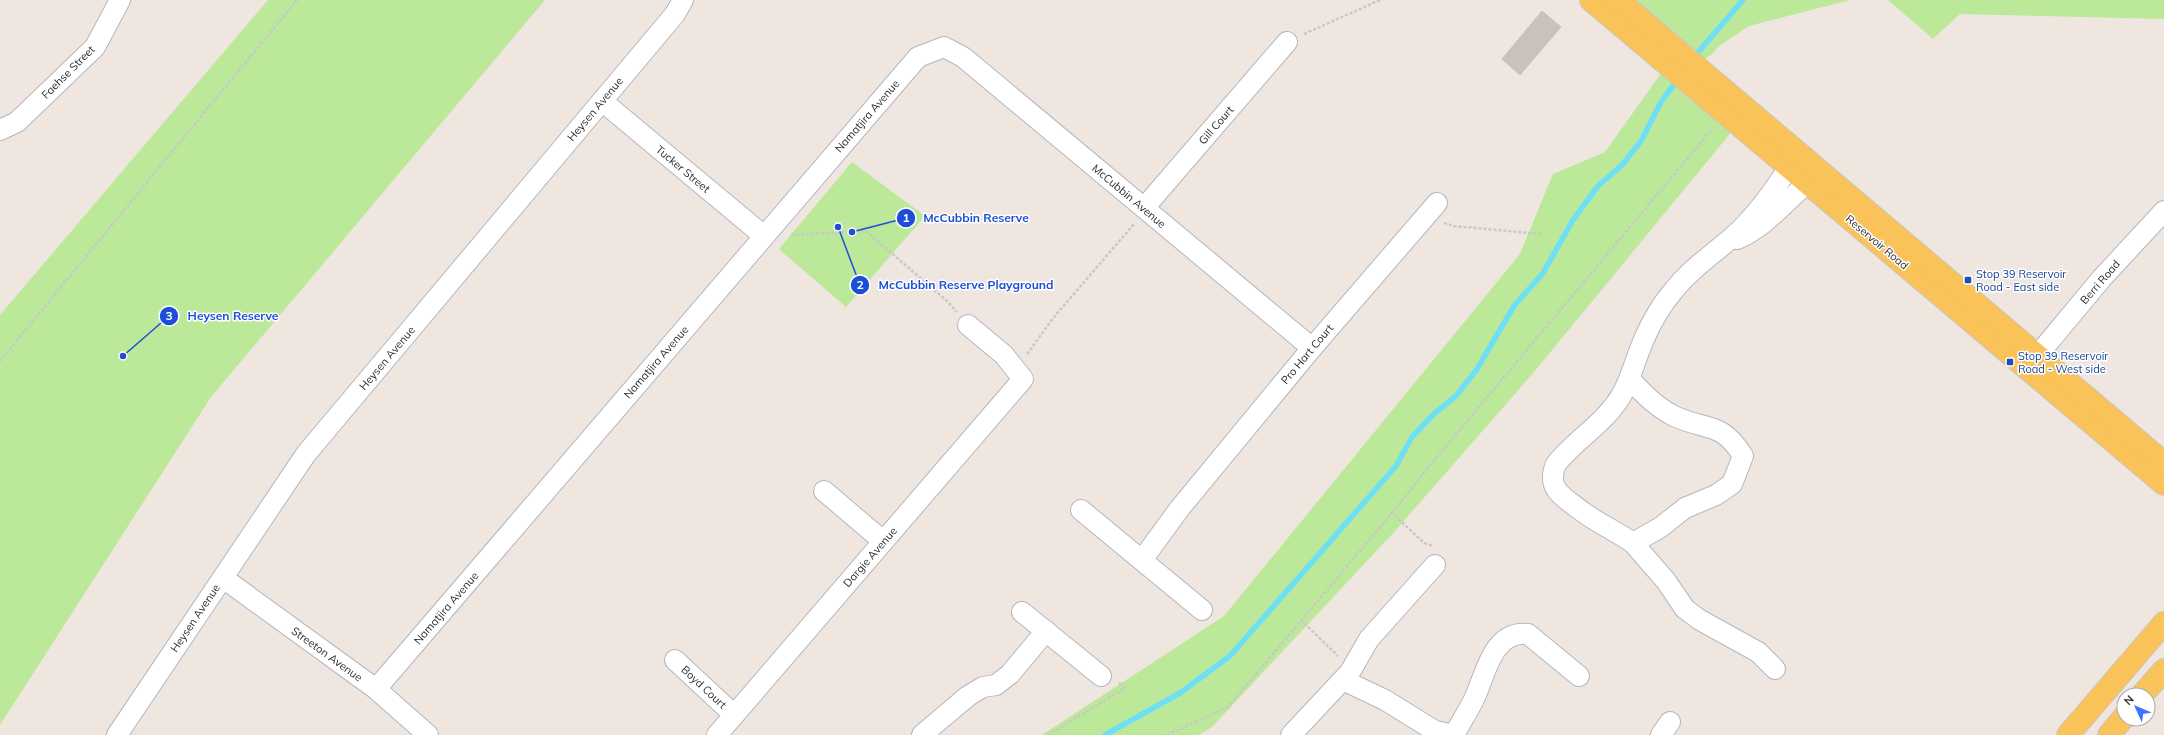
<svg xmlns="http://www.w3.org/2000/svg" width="2164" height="735" viewBox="0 0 2164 735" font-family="Mulish,sans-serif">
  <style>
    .green { fill: #bce899 }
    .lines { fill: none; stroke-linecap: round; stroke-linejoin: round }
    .stream { stroke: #6de0f6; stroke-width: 5.5 }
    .building { fill: #c8c2ba; stroke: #cbc2b8 }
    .minor-casing { stroke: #b3b7c1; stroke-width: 22 }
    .major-casing { stroke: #c8c8c8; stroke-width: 24 }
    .path { stroke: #c8c8c8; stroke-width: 2.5; stroke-dasharray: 3 2; stroke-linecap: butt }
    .minor { stroke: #fff; stroke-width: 20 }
    .major { stroke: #f9c35a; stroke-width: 22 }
    .transit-dot { fill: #1a4fb4; stroke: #fff; stroke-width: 1.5 }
    .labels { text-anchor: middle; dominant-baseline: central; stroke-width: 3; stroke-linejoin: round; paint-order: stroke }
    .street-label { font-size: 11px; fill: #2d2d2d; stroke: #fff }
    .transit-label { font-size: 11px; fill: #164399; stroke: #fff; text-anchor: start }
    .leader { fill: none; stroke: #1d4ed8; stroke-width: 1.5 }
    .callout-dot { fill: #1d4ed8; stroke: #fff; stroke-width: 1.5 }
    .mark-label { font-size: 12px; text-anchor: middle; font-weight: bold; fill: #fff }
    .callout-label { font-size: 12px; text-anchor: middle; font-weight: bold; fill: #1d4ed8; stroke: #fff; stroke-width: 3; stroke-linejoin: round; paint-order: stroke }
  </style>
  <rect width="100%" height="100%" fill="#efe6df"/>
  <!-- green -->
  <g class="green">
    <polygon points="268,0 545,0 211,397 0,725 0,315"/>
    <polygon points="1628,0 1850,0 1749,26 1719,46 1713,53 1696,66"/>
    <polygon points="1888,0 2164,0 2164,19 1960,14 1933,39"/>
    <polygon points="1667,65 1738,124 1534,372 1395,531 1211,728 1198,735 1042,735 1224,616 1520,254 1553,174 1605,152"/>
    <polygon points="852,162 925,216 846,307 779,249"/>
  </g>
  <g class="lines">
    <!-- stream -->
    <g class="stream">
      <polyline points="1694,57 1743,0"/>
      <polyline points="1105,735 1180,693 1230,656 1396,466 1412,437 1435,413 1456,396 1477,369 1514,306 1543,273 1573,220 1598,186 1622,165 1641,141 1661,102 1678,79"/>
    </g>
  </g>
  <!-- building -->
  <polygon class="building" points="1542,11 1561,27 1520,75 1502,59"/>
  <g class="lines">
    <!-- minor casing -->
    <g class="minor-casing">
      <g id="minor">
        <polyline points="602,101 764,236"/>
        <polyline points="0,130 17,122 95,47 120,0"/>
        <polyline points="1144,208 1287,42"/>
        <path d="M1737 239C1766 227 1784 202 1808 183"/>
        <polyline points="2037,356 2102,278 2164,211"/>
        <path d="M1630 379C1643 394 1656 407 1674 416 1705 431 1721 420 1743 456L1732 484 1716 495 1685 508 1661 527 1633 543C1616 531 1599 524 1583 512 1565 498 1545 490 1556 464 1576 439 1604 424 1621 396 1632 377 1636 356 1645 337 1652 321 1662 304 1674 290 1688 272 1705 260 1723 245 1749 225 1772 194 1789 167"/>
        <polyline points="824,491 883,541"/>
        <polyline points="1081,510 1202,610"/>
        <polyline points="1633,543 1666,581 1685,609 1700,620 1758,652 1775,669"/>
        <polyline points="1142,560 1180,508 1312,348 1437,203"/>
        <polyline points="223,578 376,689 428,735"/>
        <polyline points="1022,612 1101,676"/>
        <polyline points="675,660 734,715"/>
        <polyline points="1343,680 1385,700 1435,731 1454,735"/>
        <polyline points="376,689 918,57 944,47 963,57 1312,348"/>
        <polyline points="117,735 306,454 675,14 683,0"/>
        <polyline points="717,735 1023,379 1004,355 968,325"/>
        <polyline points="922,735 968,696 983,687 996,685 1010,674 1046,631"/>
        <polyline points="1291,735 1350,672 1369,639 1435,565"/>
        <path d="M1454 735C1461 722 1469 710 1475 697 1486 673 1493 630 1528 634L1579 676"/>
        <polyline points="1661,735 1670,722"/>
      </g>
    </g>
    <!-- major casing -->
    <g class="major-casing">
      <g id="major">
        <polyline points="1591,0 2164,484"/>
        <polyline points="1618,0 2164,463"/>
        <polyline points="2142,695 2164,670"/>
        <polyline points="2068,735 2164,623"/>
        <polyline points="2109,735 2124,717"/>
      </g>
    </g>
    <!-- path -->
    <g class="path">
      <polyline points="1304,34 1380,0"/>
      <polyline points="1444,223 1454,226 1541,234"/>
      <polyline points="791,235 866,231 947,301 957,312"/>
      <polyline points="1027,354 1054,317 1134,224"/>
      <polyline points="0,361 297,0"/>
      <polyline points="1392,513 1427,469 1713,128"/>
      <polyline points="1301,620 1338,656"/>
      <polyline points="1048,735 1125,688 1118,682"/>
      <polyline points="1167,735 1228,707 1392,513 1424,543 1433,546"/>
    </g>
    <!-- minor -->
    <use href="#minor" class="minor"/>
    <!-- major -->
    <use href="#major" class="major"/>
  </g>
  <!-- markers -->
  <g class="transit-dot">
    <rect x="1964" y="276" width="8" height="8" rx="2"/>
    <rect x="2006" y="358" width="8" height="8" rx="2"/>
  </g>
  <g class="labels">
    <!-- street labels -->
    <g class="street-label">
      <text transform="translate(68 72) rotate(-45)">Faehse Street</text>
      <text transform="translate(595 109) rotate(-50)">Heysen Avenue</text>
      <text transform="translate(867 116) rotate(-49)">Namatjira Avenue</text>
      <text transform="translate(1216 125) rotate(-49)">Gill Court</text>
      <text transform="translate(683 169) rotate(40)">Tucker Street</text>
      <text transform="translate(1129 196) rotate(40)">McCubbin Avenue</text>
      <text transform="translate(1877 242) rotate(40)">Reservoir Road</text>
      <text transform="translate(2100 282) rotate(-49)">Berri Road</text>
      <text transform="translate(1307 354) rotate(-50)">Pro Hart Court</text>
      <text transform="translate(387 358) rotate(-50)">Heysen Avenue</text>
      <text transform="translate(656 362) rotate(-49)">Namatjira Avenue</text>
      <text transform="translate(870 557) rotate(-49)">Dargie Avenue</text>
      <text transform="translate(446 608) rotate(-49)">Namatjira Avenue</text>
      <text transform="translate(195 618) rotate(-56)">Heysen Avenue</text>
      <text transform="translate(327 654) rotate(36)">Streeton Avenue</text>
      <text transform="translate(704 687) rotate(43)">Boyd Court</text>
    </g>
    <!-- transit labels -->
    <g class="transit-label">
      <text x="1976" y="274">Stop 39 Reservoir<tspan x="1976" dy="13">Road - East side</tspan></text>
      <text x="2018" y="356">Stop 39 Reservoir<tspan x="2018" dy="13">Road - West side</tspan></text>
    </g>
  </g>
  <!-- callouts -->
  <path class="leader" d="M852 232L906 218M838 227L860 285M123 356L169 316"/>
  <g class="callout-dot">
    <circle cx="852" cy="232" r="4"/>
    <circle cx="838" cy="227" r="4"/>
    <circle cx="123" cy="356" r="4"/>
    <circle cx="906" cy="218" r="10"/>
    <circle cx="860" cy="285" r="10"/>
    <circle cx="169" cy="316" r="10"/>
  </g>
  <g class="mark-label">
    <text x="906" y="222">1</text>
    <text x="860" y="289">2</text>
    <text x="169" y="320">3</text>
  </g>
  <g class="callout-label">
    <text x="976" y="222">McCubbin Reserve</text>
    <text x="966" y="289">McCubbin Reserve Playground</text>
    <text x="233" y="320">Heysen Reserve</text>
  </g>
  <!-- north arrow -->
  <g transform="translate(2136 707) rotate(314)"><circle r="19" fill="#ffffff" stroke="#ababab"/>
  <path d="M0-3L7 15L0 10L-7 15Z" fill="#3c75ff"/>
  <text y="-6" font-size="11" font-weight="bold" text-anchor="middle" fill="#2d2d2d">N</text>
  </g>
</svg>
